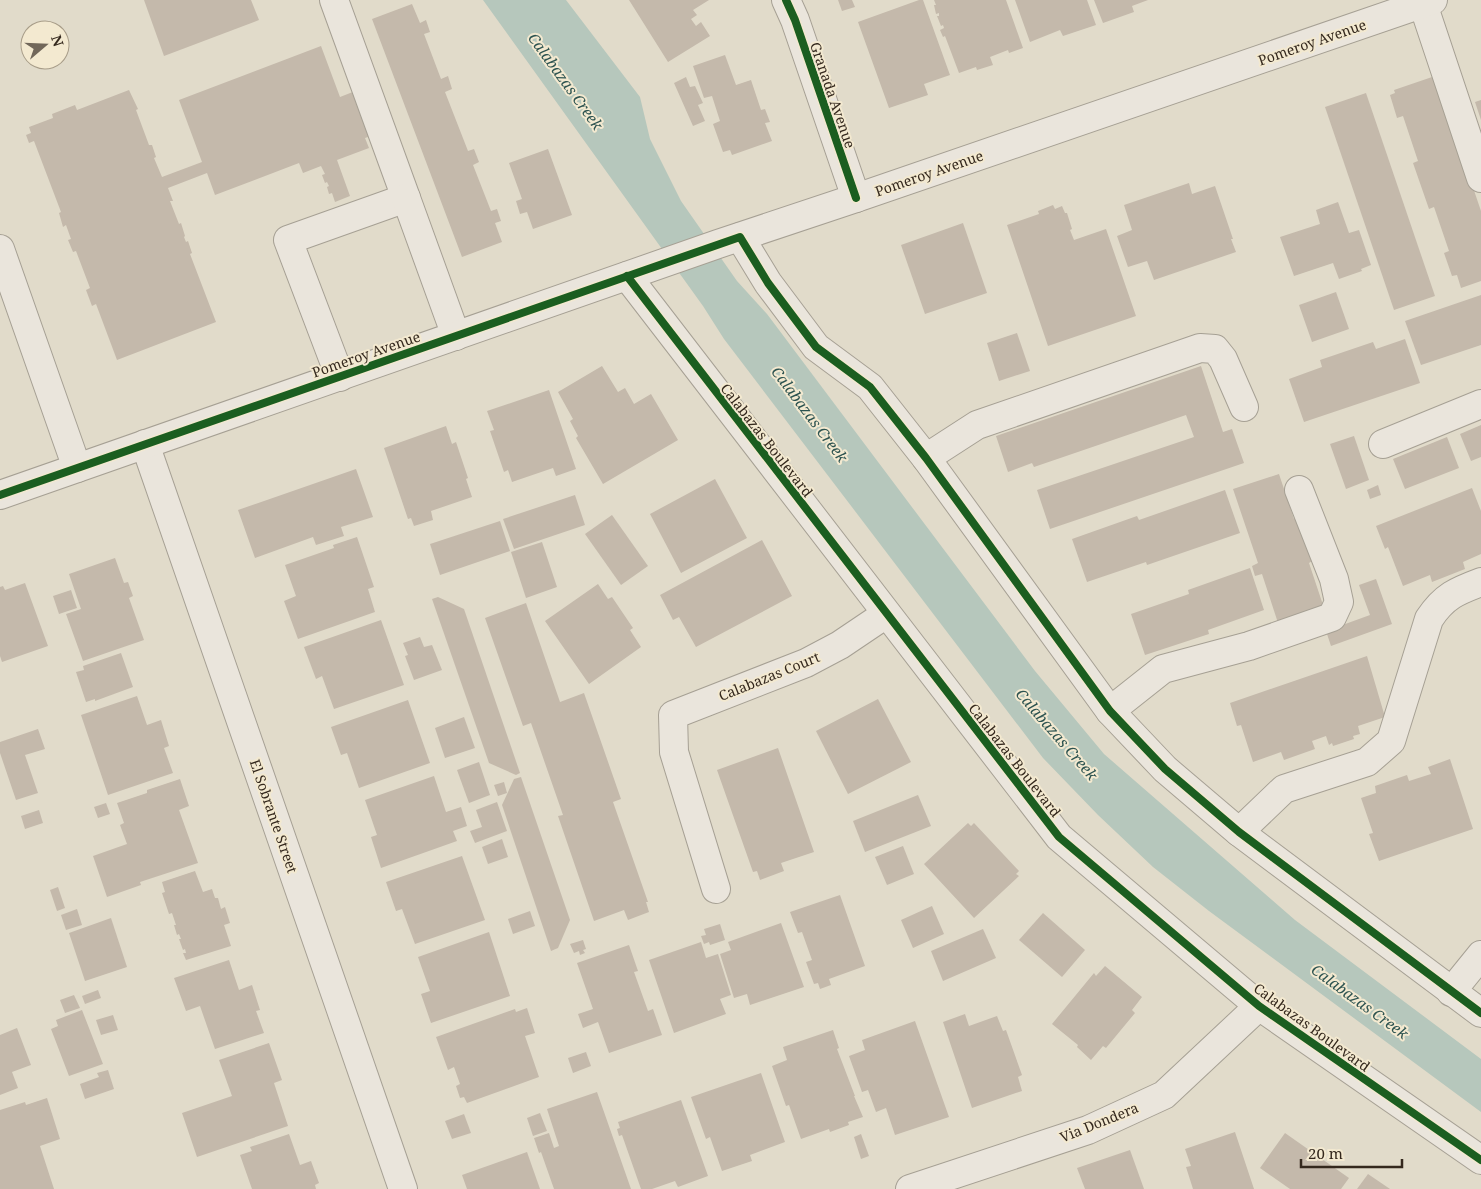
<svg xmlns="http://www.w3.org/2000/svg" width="1481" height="1189" viewBox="0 0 1481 1189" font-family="'Noto Serif',serif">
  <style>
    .water { fill: #b6c7bc }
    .building { fill: #c4b9ab }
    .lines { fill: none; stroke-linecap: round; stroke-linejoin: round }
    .minor-casing { stroke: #a6a094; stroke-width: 30 }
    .minor { stroke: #eae5dc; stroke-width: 28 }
    .cycleway-casing { stroke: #f3e9d0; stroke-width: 11 }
    .cycleway { stroke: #1b5e20; stroke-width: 8 }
    .labels { text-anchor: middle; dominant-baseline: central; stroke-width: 4; stroke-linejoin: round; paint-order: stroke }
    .street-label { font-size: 14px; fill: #34281d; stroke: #f3e9d0 }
    .water-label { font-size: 15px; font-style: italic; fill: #2d5350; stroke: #f3e9d0 }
  </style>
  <rect width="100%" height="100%" fill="#e1dbca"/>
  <!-- water -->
  <polygon class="water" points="483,0 566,0 640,97 650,139 681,201 737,281 767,314 1035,671 1104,754 1295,920 1481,1059 1481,1112 1209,911 1153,867 1098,815 1043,758 724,339 703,306"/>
  <!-- building -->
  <g class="building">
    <polygon points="144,0 251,0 259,20 164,56"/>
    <polygon points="629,0 709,0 693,10 697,15 691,19 696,26 701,22 710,36 668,62"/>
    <polygon points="838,0 852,0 855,7 842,11"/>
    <polygon points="919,0 923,0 950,75 924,84 928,95 889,108 858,22"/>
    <polygon points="934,0 1006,0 1023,48 1009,53 1008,50 990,57 993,65 977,70 976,67 959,73 945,36 943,37 940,30 944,28 943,25 941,26 937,16 939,16 939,13 936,14 934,5 936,5"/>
    <polygon points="1015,0 1087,0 1096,25 1063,36 1060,30 1030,42"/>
    <polygon points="1094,0 1148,0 1132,6 1134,12 1103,23"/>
    <polygon points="412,4 420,23 426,20 430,32 424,34 441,79 448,76 452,89 445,92 468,151 474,149 479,162 473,165 491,211 497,209 501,221 495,223 502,242 462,257 372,19"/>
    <polygon points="321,46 340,97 363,88 380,133 365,138 369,148 337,160 350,196 335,202 332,193 329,194 327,187 329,186 327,182 325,183 322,175 325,174 321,166 303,173 299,163 215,195 207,173 168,188 173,201 170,201 179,224 181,223 185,236 184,237 186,242 188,241 192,253 190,254 216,322 117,360 96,304 92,306 86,290 90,288 76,251 73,252 68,240 71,239 66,225 63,227 59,213 61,212 34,141 29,143 26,135 31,133 29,127 53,118 52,114 75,105 77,110 129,90 138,109 136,110 149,145 152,145 156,157 154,158 162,177 202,162 179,100"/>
    <polygon points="725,55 736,85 751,80 761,110 765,109 770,122 765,123 772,141 732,155 730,150 723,152 713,124 720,121 712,96 704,98 693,66"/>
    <polygon points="1435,76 1481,211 1481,281 1461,288 1457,275 1452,276 1444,253 1449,251 1434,207 1429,209 1413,163 1418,161 1403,116 1397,118 1390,95 1395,93 1394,90"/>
    <polygon points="686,77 690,87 695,86 703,103 698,105 705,121 693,126 674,83"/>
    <polygon points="1366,93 1435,296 1394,310 1325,107"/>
    <polygon points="1481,100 1481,120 1475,102"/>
    <polygon points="548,149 572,215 533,229 527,212 520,214 516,201 522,199 509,163"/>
    <polygon points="1189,183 1192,194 1215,186 1233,239 1231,239 1236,252 1154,280 1147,261 1128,267 1117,236 1132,230 1124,205"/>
    <polygon points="1338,202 1349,233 1359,230 1371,265 1361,269 1362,271 1339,279 1333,263 1294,276 1280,237 1320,224 1316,210"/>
    <polygon points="1053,205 1055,209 1062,206 1065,213 1067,213 1072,229 1070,230 1074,240 1106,229 1136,316 1048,346 1007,225 1039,214 1038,211"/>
    <polygon points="963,223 987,293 925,314 901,245"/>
    <polygon points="1336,292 1349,329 1312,342 1299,305"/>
    <polygon points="1481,295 1481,345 1421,365 1405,321"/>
    <polygon points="1017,333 1030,371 999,381 987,343"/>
    <polygon points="1405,339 1420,383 1304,422 1289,379 1322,367 1320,360 1373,342 1376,349"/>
    <polygon points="602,366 618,392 625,388 634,404 651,394 678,440 603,484 576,438 578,436 570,421 573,419 558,392"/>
    <polygon points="1201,366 1223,432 1232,429 1244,463 1050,529 1037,490 1194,437 1186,415 1034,467 1032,463 1008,472 996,436"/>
    <polygon points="549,390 576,469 556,476 553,468 512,482 508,470 504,472 490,431 494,430 487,411"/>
    <polygon points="1481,425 1481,457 1471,461 1460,434"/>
    <polygon points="446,426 452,444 456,442 468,478 466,479 472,497 431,511 433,520 414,526 411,518 408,519 384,448"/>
    <polygon points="1354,436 1369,480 1346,489 1330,444"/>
    <polygon points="1447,437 1459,468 1405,489 1393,459"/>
    <polygon points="356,469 373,517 341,527 344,536 316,545 313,537 255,558 238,510"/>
    <polygon points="1279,474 1294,519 1297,518 1312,561 1309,563 1325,611 1279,626 1262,574 1255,576 1252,566 1258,563 1233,489"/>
    <polygon points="715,479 747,538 681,573 650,514"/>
    <polygon points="1378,485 1381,495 1370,499 1367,490"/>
    <polygon points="1472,488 1481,511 1481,554 1463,562 1465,569 1432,582 1430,575 1403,586 1388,547 1385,549 1376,526"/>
    <polygon points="1225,490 1240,533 1147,565 1146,562 1087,582 1072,539 1137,516 1139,520"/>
    <polygon points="575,495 585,525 514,549 503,519"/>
    <polygon points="612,515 648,566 621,585 585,534"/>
    <polygon points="500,521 510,551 440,575 430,544"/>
    <polygon points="357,537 374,587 368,589 375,612 298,639 284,601 296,596 285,565 334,548 333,545"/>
    <polygon points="762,540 792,596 696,647 679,617 673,620 660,595"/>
    <polygon points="542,542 557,587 526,598 511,552"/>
    <polygon points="115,558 124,583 128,582 133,596 129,598 144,640 83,661 66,614 81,609 69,574"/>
    <polygon points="1250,568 1264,610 1208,630 1209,634 1145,655 1131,614 1189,594 1188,590"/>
    <polygon points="1376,579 1392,624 1331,646 1326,631 1370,615 1359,585"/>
    <polygon points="25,583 48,646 2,662 0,656 0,587 3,586 5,590"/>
    <polygon points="598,584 608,599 612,597 633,628 630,630 641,647 589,684 545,621"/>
    <polygon points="71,590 77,608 59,614 53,596"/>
    <polygon points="438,597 464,609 520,773 516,775 489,763 432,599"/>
    <polygon points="526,603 560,702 584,693 621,799 613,802 648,902 646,902 649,912 628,920 624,910 594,921 558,816 563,815 531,723 523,726 485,618"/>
    <polygon points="381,620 404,685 334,709 322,676 316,679 304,647"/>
    <polygon points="420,637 424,647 432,645 442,670 414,680 405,656 408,655 403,643"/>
    <polygon points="121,653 133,687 95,701 95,699 86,702 76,672 84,670 83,666"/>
    <polygon points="1367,656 1385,717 1358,726 1360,734 1353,736 1354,739 1333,746 1332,743 1329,745 1326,736 1312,741 1315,749 1284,760 1281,752 1253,762 1241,725 1237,726 1230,703"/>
    <polygon points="137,696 147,725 161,720 169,746 164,748 173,773 108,795 81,715"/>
    <polygon points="878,699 911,762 848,794 816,731"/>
    <polygon points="408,700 430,763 359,788 347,753 341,755 331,727"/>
    <polygon points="464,717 475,748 445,758 435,728"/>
    <polygon points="38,729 45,749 25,755 38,793 16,800 0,753 0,742"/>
    <polygon points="778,748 814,852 781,863 784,871 760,880 757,871 753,872 717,770"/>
    <polygon points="1450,759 1473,829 1379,861 1369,834 1373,833 1361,798 1376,793 1375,786 1407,775 1409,781 1431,774 1428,767"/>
    <polygon points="479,762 490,795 469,803 457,770"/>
    <polygon points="434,776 446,812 461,807 467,826 453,831 457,841 381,868 371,837 377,835 365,800"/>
    <polygon points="521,777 570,920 558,948 551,951 502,805 514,779"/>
    <polygon points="180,779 189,806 179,810 198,863 140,882 141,885 107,897 93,856 127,844 120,825 124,823 117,803 147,793 147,790"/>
    <polygon points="504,782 507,793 498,796 494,785"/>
    <polygon points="918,795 931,826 865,852 853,821"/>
    <polygon points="497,802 507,831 475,843 470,831 482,827 476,810"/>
    <polygon points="106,803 110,814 98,818 94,807"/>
    <polygon points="39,810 43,823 25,829 21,816"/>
    <polygon points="968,823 971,826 974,823 1019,871 1016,874 1019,876 974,918 924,864"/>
    <polygon points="502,839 508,857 488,864 482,847"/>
    <polygon points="903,846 914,874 887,885 875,857"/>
    <polygon points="462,856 485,920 415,944 402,909 396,911 386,882"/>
    <polygon points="195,871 203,892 212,889 215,898 218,898 221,909 225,907 230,923 224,925 231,946 186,960 183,953 186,953 185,949 183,950 179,939 181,939 179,934 177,935 174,925 176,925 172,913 169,914 162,893 165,892 162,882"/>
    <polygon points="58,887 65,908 57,911 50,890"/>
    <polygon points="840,895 865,966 829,979 831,985 820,989 818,983 814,984 806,962 812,960 802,932 798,933 790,912"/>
    <polygon points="932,906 944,934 913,948 901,920"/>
    <polygon points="77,909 82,925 66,930 61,915"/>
    <polygon points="530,911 535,926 513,934 508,919"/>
    <polygon points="1043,913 1085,950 1062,977 1019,940"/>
    <polygon points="111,918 127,967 85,981 69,933"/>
    <polygon points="781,923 804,987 750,1005 747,994 734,998 720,954 731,950 728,942"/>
    <polygon points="720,924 725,940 710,945 709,942 704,944 701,936 706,935 704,929"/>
    <polygon points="983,929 996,958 943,981 931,951"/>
    <polygon points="489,932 510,996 431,1023 421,994 430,991 418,957"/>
    <polygon points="583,940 586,949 583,950 585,953 580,955 579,951 574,953 570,944"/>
    <polygon points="701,942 706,958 718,954 731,995 720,999 726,1014 674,1033 649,960"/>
    <polygon points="629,945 638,971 634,972 648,1011 653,1009 662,1035 609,1053 598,1022 583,1028 578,1014 593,1009 577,963"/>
    <polygon points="229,960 239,990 252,985 260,1010 256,1011 264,1033 215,1049 200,1006 186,1011 174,978"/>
    <polygon points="1105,966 1142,997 1132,1010 1135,1013 1106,1048 1103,1046 1091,1060 1077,1047 1078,1045 1052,1024 1094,973 1096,976"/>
    <polygon points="98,990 101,998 85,1004 82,996"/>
    <polygon points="74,995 80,1008 65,1013 60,1000"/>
    <polygon points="527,1008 535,1033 525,1036 539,1077 467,1103 464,1097 460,1098 456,1086 460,1084 454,1067 448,1070 436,1037 515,1009 516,1012"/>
    <polygon points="82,1010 103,1064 69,1076 51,1029 58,1026 56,1020"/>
    <polygon points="965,1014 969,1026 997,1016 1003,1031 1006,1030 1022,1075 1018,1077 1022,1091 972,1108 943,1022"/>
    <polygon points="113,1015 118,1030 101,1035 96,1020"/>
    <polygon points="915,1021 949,1117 895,1135 886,1108 876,1112 868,1090 862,1092 849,1056 865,1050 862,1040"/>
    <polygon points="17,1028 31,1065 12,1072 18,1088 0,1095 0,1035"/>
    <polygon points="833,1030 839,1048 837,1049 855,1096 854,1096 863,1117 848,1122 849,1125 830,1132 829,1129 801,1139 789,1105 786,1106 772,1066 787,1060 783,1047"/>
    <polygon points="269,1043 282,1080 274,1083 288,1126 197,1157 182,1113 232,1096 219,1060"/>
    <polygon points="586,1052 591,1066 573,1073 568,1058"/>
    <polygon points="108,1070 114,1089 85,1099 80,1084 99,1077 97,1073"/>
    <polygon points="761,1073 785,1142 750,1155 752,1161 722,1171 710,1137 706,1139 691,1097"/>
    <polygon points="597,1092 631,1189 554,1189 541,1152 539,1153 534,1138 549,1133 554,1148 559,1146 547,1109"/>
    <polygon points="47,1098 60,1139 40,1146 54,1189 0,1189 0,1110 25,1102 26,1105"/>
    <polygon points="681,1100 708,1176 678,1187 675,1181 652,1189 641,1189 622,1135 619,1136 617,1129 620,1128 618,1122"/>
    <polygon points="540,1113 547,1131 533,1136 527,1118"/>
    <polygon points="464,1114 471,1133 452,1139 445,1121"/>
    <polygon points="1235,1132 1254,1189 1193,1189 1186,1167 1191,1166 1185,1149"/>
    <polygon points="1285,1133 1349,1178 1341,1189 1290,1189 1260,1168"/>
    <polygon points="289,1134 300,1165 311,1161 319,1183 315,1185 316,1189 252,1189 240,1155 252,1151 250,1147"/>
    <polygon points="861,1134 869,1156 861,1159 854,1137"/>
    <polygon points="1130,1150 1144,1189 1085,1189 1077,1168"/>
    <polygon points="527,1152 540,1189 467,1189 462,1175"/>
    <polygon points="1368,1174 1390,1189 1357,1189"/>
  </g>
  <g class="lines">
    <!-- minor casing -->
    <g class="minor-casing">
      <g id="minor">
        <polyline points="334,0 406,198 288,240 340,377"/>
        <polyline points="786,0 795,20 856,198"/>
        <polyline points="1423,4 1481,178"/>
        <polyline points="406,198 456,336"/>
        <polyline points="740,237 768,283 816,347 870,387 926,458 1110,711 1165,769 1239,832 1481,1013"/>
        <polyline points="0,249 77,468"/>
        <polyline points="627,276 1059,837 1259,1006 1481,1160"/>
        <polyline points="145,444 403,1189"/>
        <polyline points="1383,444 1481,404"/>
        <polyline points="926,458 977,425 1200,348 1215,349 1223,359 1244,407"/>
        <polyline points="0,495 718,244 856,198 1433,0"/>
        <polyline points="1110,711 1163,669 1249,646 1332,617 1339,602 1334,579 1299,490"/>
        <path d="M1239 832 1284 789 1367 762 1391 741 1429 619C1444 596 1457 591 1481 582"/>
        <polyline points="716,889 674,752 673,715 806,663 840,645 886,614"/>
        <polyline points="1451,992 1481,955"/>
        <polyline points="910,1189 1088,1130 1164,1095 1259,1006"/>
      </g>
    </g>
    <!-- minor -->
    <use href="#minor" class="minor"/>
    <!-- cycleway casing -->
    <g class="cycleway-casing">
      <g id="cycleway">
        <polyline points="786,0 795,20 856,198"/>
        <polyline points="627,276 1059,837 1259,1006 1481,1160"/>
        <polyline points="0,495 740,237 768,283 816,347 870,387 926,458 1110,711 1165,769 1239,832 1481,1013"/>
      </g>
    </g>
    <!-- cycleway -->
    <use href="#cycleway" class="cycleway"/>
  </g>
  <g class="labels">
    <!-- street labels -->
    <g class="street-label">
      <text transform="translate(1312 42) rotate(-19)">Pomeroy Avenue</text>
      <text transform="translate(833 95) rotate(71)">Granada Avenue</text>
      <text transform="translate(929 173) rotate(-19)">Pomeroy Avenue</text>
      <text transform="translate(366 354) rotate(-19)">Pomeroy Avenue</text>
      <text transform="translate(767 440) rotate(52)">Calabazas Boulevard</text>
      <text transform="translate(769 676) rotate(-22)">Calabazas Court</text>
      <text transform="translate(1015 760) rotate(52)">Calabazas Boulevard</text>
      <text transform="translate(274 816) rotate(71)">El Sobrante Street</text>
      <text transform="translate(1312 1027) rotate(36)">Calabazas Boulevard</text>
      <text transform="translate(1099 1122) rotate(-22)">Via Dondera</text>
    </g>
    <!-- water labels -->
    <g class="water-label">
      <text transform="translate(566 81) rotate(54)">Calabazas Creek</text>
      <text transform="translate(810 414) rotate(53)">Calabazas Creek</text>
      <text transform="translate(1057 734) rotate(49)">Calabazas Creek</text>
      <text transform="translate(1360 1001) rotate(36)">Calabazas Creek</text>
    </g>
  </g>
  <!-- north arrow -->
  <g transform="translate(45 45) rotate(71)"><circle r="24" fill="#f3e9d0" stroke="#a79c88"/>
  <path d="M0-4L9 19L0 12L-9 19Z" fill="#71675a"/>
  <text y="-8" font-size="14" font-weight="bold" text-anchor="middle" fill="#34281d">N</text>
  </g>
  <!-- scale -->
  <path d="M1301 1159v8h101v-8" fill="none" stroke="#34281d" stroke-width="2.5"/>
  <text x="1308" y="1159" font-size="15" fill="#34281d" stroke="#f3e9d0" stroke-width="4" paint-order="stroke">20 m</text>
</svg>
